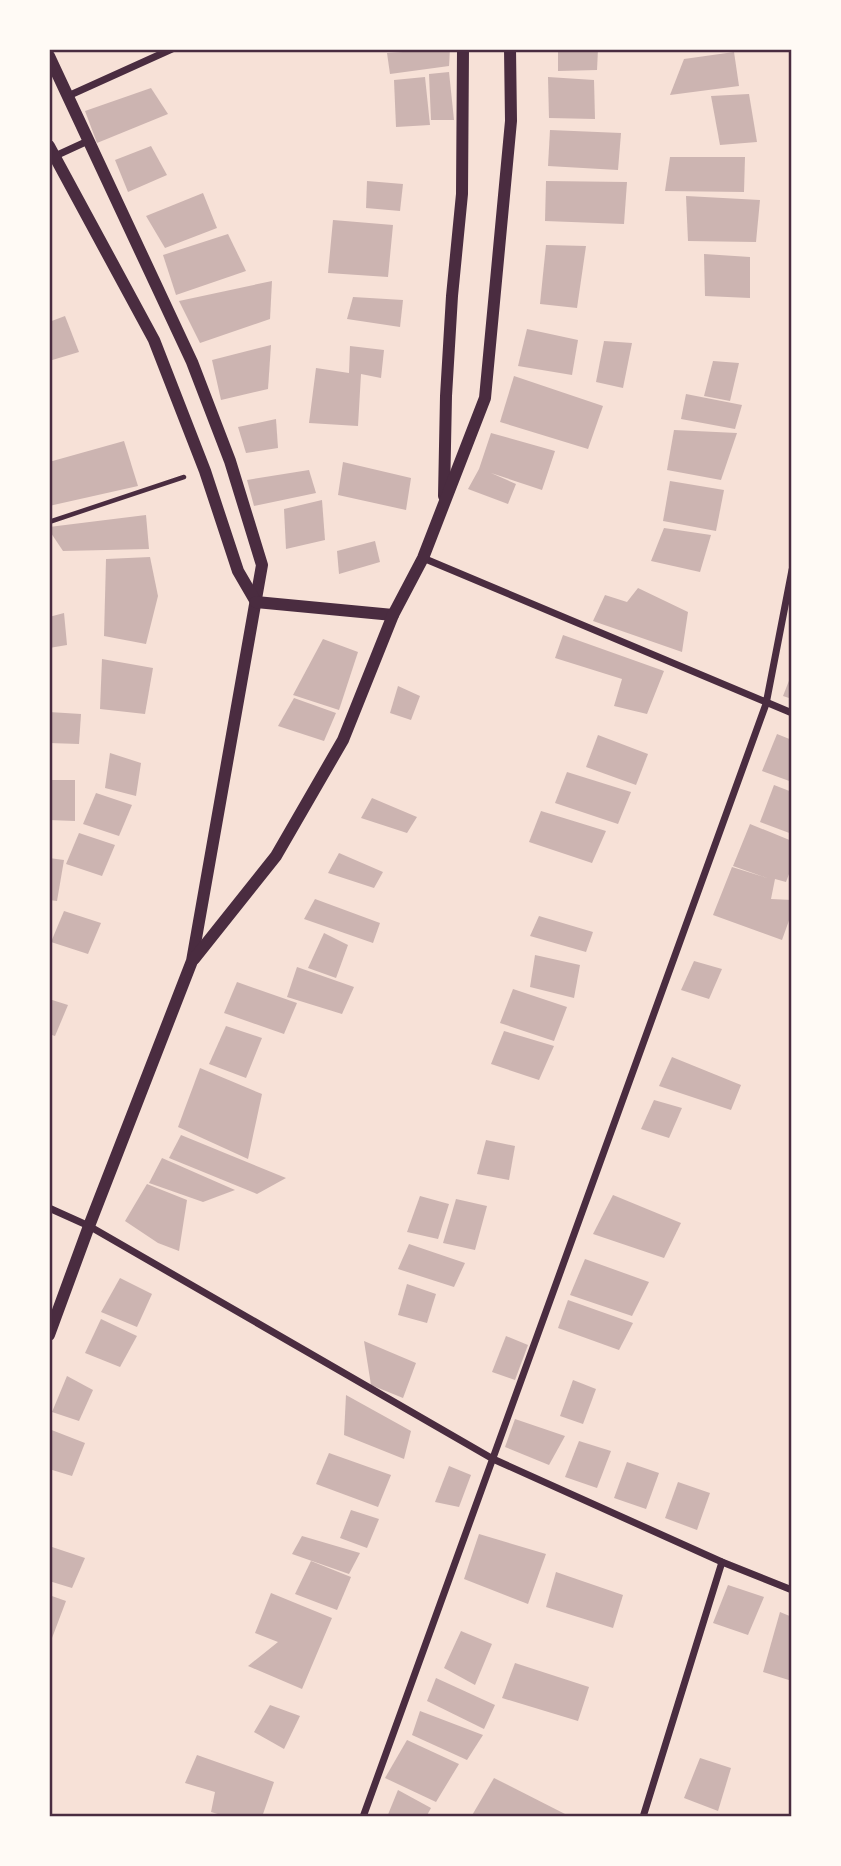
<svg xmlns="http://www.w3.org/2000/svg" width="841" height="1866" viewBox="0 0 841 1866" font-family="Quicksand,sans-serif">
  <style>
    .building { fill: #ccb4b1 }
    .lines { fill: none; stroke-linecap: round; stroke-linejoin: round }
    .path { stroke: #4a2c40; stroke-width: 4.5 }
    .minor { stroke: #4a2c40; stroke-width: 7 }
    .tertiary { stroke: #4a2c40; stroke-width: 12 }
    .neatline { fill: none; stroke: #4a2c40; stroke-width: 2.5 }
  </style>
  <rect width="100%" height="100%" fill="#f7e1d7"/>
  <!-- building -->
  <g class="building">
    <polygon points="450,49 449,66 390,74 387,53"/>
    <polygon points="558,49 598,49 597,70 558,71"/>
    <polygon points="734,52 739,86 670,95 684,59"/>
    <polygon points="449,72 454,120 431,120 429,74"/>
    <polygon points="425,77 430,125 396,127 394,80"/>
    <polygon points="548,77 594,80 595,119 549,118"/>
    <polygon points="151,88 168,114 97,143 85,111"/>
    <polygon points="749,94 757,142 720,145 711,96"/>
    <polygon points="550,130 621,133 618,170 548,166"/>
    <polygon points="151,146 167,175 128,192 115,160"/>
    <polygon points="670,157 745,157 744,192 665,191"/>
    <polygon points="367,181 403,184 400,211 366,208"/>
    <polygon points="546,181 627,182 624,224 545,221"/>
    <polygon points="203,193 217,228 165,248 146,216"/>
    <polygon points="686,196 760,200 756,242 688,241"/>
    <polygon points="333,220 393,225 388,277 328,273"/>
    <polygon points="228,234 246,271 176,295 163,255"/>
    <polygon points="546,245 586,246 577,308 540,304"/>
    <polygon points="704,254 750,257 750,298 705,296"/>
    <polygon points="272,281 270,319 200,343 179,301"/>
    <polygon points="353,297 403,300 400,327 347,319"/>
    <polygon points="65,316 79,352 49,361 49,322"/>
    <polygon points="527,329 578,340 572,375 518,366"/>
    <polygon points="604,341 632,343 623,388 596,382"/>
    <polygon points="271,345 268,389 221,400 212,360"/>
    <polygon points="350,346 384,350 381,378 361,374 358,426 309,423 316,368 349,373"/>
    <polygon points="713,361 739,363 730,401 704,396"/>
    <polygon points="514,376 603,406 588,449 500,422"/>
    <polygon points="686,394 742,405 735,429 681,419"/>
    <polygon points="276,419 278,448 246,453 238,427"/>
    <polygon points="674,430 737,433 721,480 667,470"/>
    <polygon points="491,433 555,451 542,490 491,473 516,484 508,504 468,489 479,469"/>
    <polygon points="124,441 138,486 49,506 49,462"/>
    <polygon points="343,462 411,478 406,510 338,495"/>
    <polygon points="309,470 316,493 254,506 247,480"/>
    <polygon points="670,481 724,490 716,531 663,521"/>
    <polygon points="322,500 325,540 286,549 284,509"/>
    <polygon points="146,515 149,549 63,551 49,530 49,527"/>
    <polygon points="664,528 711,535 700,572 651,561"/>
    <polygon points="375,541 380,562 339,574 337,551"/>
    <polygon points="150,557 158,596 146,644 104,636 106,559"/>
    <polygon points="638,588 688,612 682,652 593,621 605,595 627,602"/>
    <polygon points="64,613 67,645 49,648 49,617"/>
    <polygon points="563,635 664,671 647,714 614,706 622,679 555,658"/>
    <polygon points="323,639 358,652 339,710 293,695"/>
    <polygon points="102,659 153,668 145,714 100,709"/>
    <polygon points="792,673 792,699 783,696"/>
    <polygon points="398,686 420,696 411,720 390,713"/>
    <polygon points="294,698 336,713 324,741 278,726"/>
    <polygon points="49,712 81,714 79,744 49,743"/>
    <polygon points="777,734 792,740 792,782 762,771"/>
    <polygon points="598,735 648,754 636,785 586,767"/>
    <polygon points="110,753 141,763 136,796 105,788"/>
    <polygon points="567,772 631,792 618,824 555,803"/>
    <polygon points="49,780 75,780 75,821 49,820"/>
    <polygon points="774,785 792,792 792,834 760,822"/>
    <polygon points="96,793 132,805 119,836 83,824"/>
    <polygon points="372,798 417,817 407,833 361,818"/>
    <polygon points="541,811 606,831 592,863 529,842"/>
    <polygon points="750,824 792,841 792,866 786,882 775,879 771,899 792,900 792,912 782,940 713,915 732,867 767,878 733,866"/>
    <polygon points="79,833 115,845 102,876 66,864"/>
    <polygon points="339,853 383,872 374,888 328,873"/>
    <polygon points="49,858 64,860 57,901 49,900"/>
    <polygon points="315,899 380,923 373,943 304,919"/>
    <polygon points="64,911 101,923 88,954 51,942"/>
    <polygon points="539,916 593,932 586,952 530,936"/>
    <polygon points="324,933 348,945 336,978 308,968"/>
    <polygon points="535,955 580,965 574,998 530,987"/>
    <polygon points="694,961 722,969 709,999 681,990"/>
    <polygon points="297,967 354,987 342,1014 287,997"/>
    <polygon points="237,982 297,1003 284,1034 224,1013"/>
    <polygon points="513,989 567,1007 554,1041 500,1023"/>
    <polygon points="49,999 68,1005 55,1036 49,1034"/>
    <polygon points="226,1026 262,1038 246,1078 209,1064"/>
    <polygon points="504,1031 554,1046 539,1080 491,1064"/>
    <polygon points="672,1057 741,1085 731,1110 659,1086"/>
    <polygon points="200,1068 262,1094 248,1159 178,1127"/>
    <polygon points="654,1100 682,1108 669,1138 641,1129"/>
    <polygon points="181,1135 286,1178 257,1194 169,1158"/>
    <polygon points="486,1140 515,1146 509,1180 477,1174"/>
    <polygon points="162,1158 235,1190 203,1202 149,1183"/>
    <polygon points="147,1184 187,1200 179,1251 158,1243 125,1221"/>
    <polygon points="613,1195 681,1223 664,1258 593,1234"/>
    <polygon points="420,1196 449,1204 438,1239 407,1232"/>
    <polygon points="456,1199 487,1206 475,1250 443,1243"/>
    <polygon points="409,1244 465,1263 454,1287 398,1269"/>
    <polygon points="585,1259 649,1282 632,1316 570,1295"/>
    <polygon points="120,1278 152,1294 137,1327 101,1312"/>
    <polygon points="407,1284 436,1294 427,1323 398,1315"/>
    <polygon points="568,1300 633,1323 619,1350 558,1328"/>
    <polygon points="101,1319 137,1336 120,1367 85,1353"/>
    <polygon points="506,1336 528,1345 515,1380 492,1372"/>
    <polygon points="364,1341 416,1363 403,1398 371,1385"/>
    <polygon points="67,1376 93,1390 79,1421 52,1412"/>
    <polygon points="573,1380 596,1389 583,1424 560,1416"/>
    <polygon points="346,1395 411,1431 404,1459 344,1435"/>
    <polygon points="515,1419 565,1436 549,1465 505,1447"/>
    <polygon points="49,1429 85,1443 72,1476 49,1469"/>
    <polygon points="579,1441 611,1451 597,1488 565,1477"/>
    <polygon points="329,1453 391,1475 378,1507 316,1484"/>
    <polygon points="627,1462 659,1473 646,1509 614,1498"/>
    <polygon points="449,1466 471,1475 459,1507 435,1502"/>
    <polygon points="678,1482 710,1493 697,1530 665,1518"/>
    <polygon points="351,1510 379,1519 367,1548 340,1538"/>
    <polygon points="479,1534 546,1554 528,1604 464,1579"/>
    <polygon points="302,1536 360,1553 349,1574 292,1554"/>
    <polygon points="49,1546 85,1558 72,1588 49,1581"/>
    <polygon points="311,1561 351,1577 337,1610 295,1594"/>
    <polygon points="556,1572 623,1595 613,1628 546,1607"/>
    <polygon points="728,1585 764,1597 748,1635 713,1623"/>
    <polygon points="271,1593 332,1618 302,1689 248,1666 278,1642 255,1633"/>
    <polygon points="49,1595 66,1601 49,1646"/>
    <polygon points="780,1612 792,1617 792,1681 763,1672"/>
    <polygon points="461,1631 492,1644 475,1685 444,1668"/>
    <polygon points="515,1663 589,1687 578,1721 502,1698"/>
    <polygon points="436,1678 495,1705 484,1729 427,1701"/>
    <polygon points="270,1705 300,1716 284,1749 254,1732"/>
    <polygon points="420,1711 483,1735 467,1760 412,1735"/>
    <polygon points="407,1740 459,1764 436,1802 385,1778"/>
    <polygon points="197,1755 274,1782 262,1817 228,1817 211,1812 215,1792 185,1783"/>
    <polygon points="700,1758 731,1768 718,1811 684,1798"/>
    <polygon points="494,1778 567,1815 566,1817 471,1817"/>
    <polygon points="398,1790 431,1808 426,1817 387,1817"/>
  </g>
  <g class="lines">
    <!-- path -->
    <polyline class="path" points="49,522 184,477"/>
    <!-- minor -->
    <g class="minor">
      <polyline points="68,96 172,49"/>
      <polyline points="53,157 90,140"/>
      <polyline points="423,558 792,713"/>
      <polyline points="49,1208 89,1226 493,1459 722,1562 792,1590"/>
      <polyline points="363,1817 766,704 792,570"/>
      <polyline points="643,1817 722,1562"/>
    </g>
    <!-- tertiary -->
    <g class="tertiary">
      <polyline points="49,56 192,362 230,461 262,565 192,961 89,1226 49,1335"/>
      <polyline points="49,146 154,340 205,471 238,571 256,602"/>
      <polyline points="444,496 446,396 452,296 462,194 463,49"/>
      <polyline points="256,602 393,615"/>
      <polyline points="194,959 276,856 343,740 393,615 423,558 485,398 511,121 510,49"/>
    </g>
  </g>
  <!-- border -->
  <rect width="841" height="1866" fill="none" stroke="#fffaf5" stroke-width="102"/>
  <rect x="51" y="51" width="739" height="1764" class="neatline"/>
</svg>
